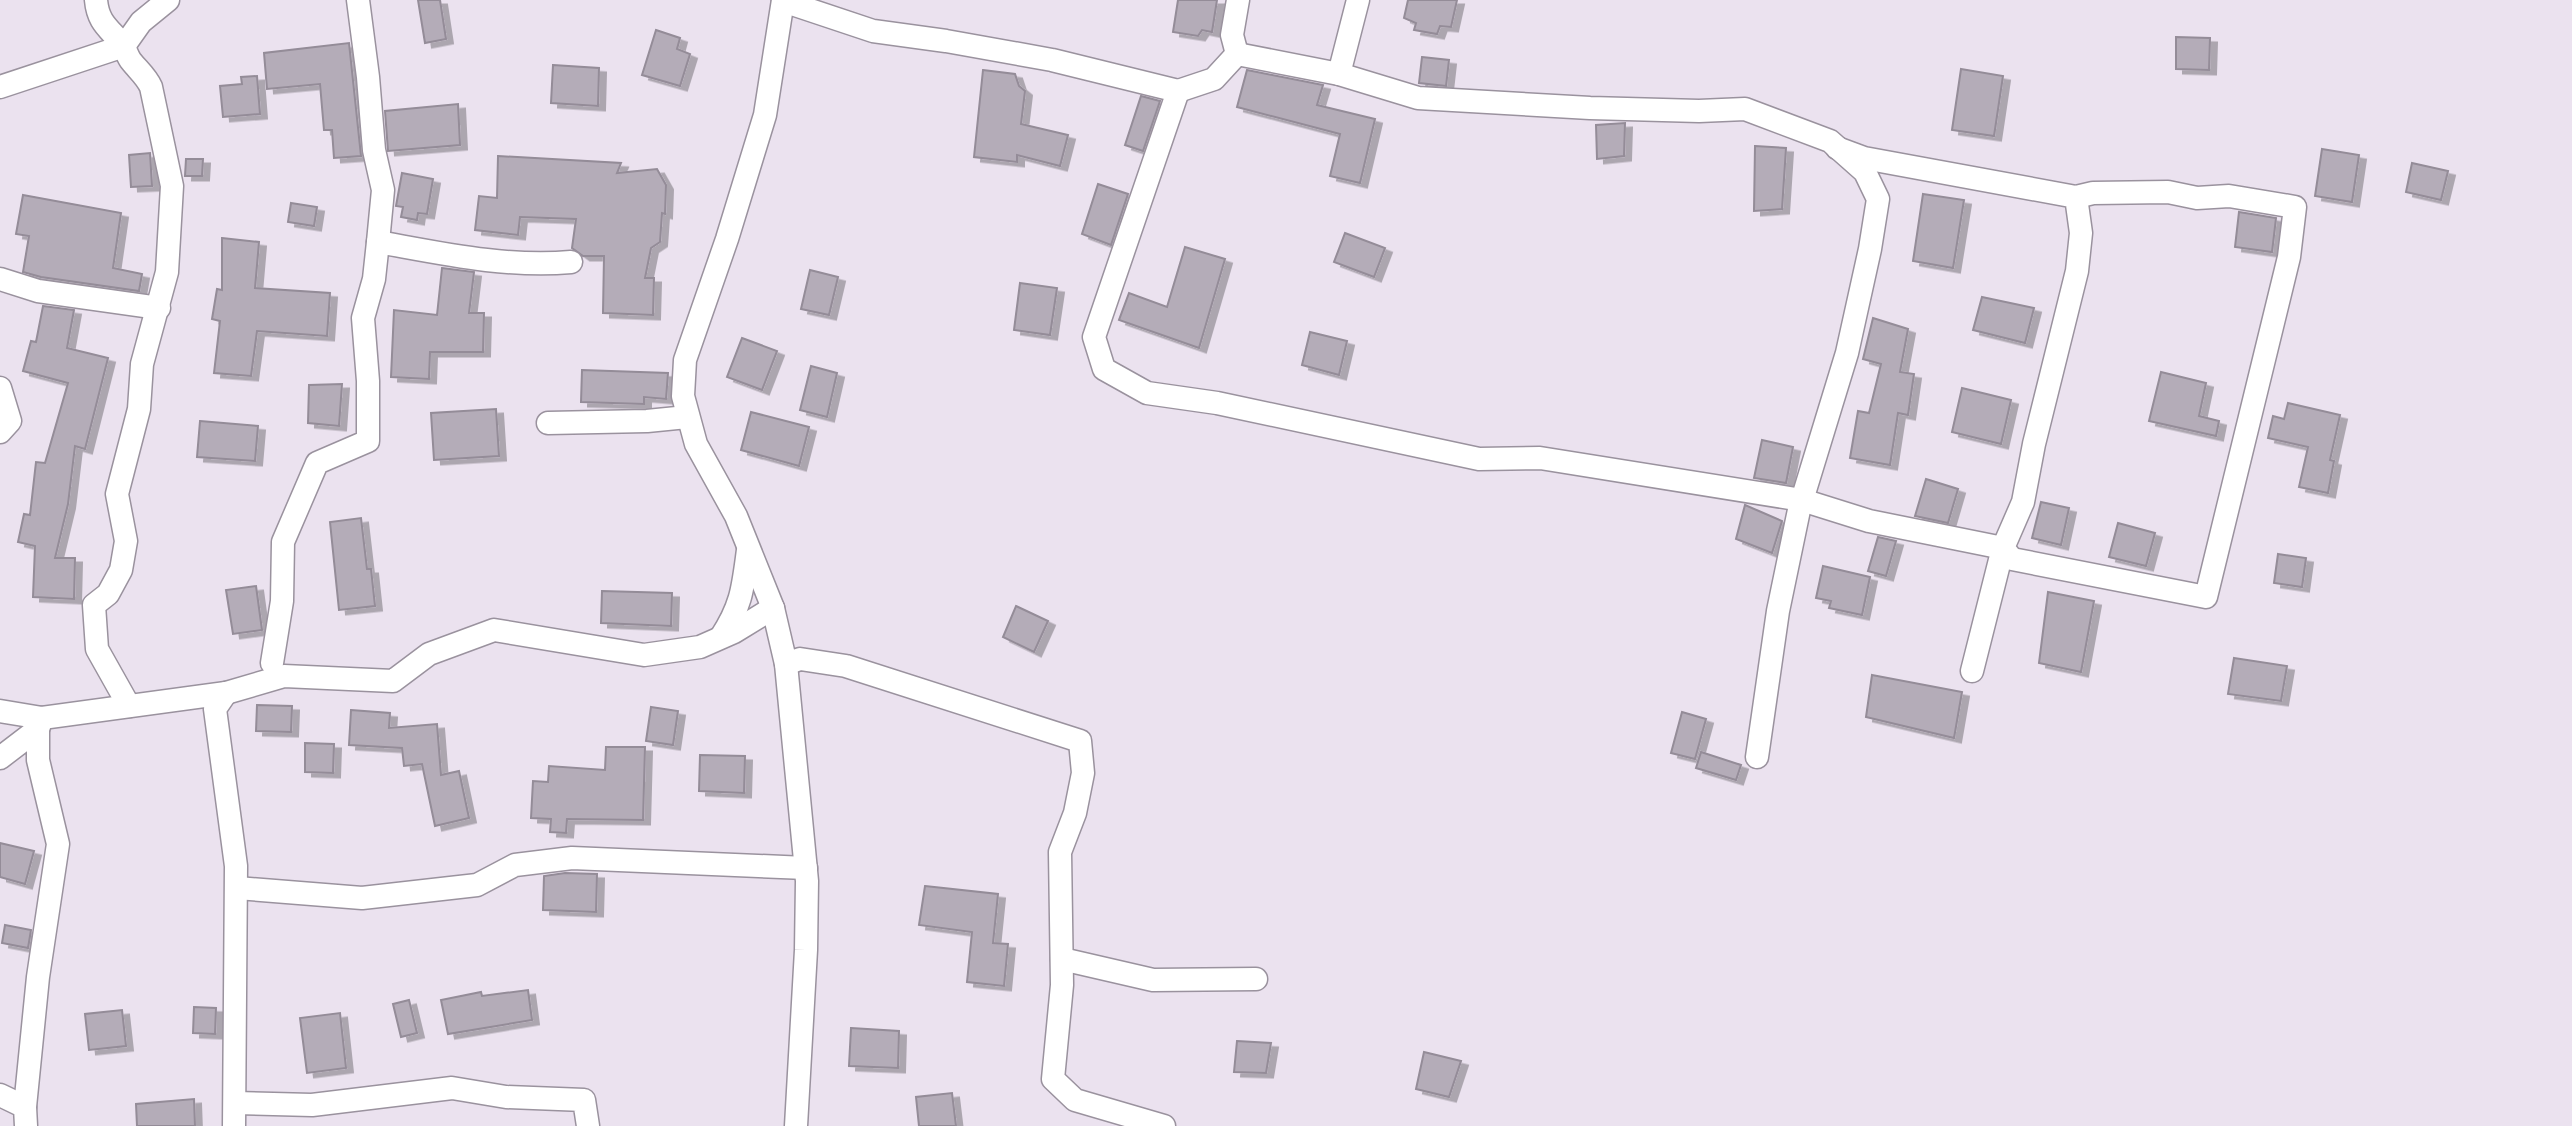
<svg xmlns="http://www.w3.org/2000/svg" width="2572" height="1126" viewBox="0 0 2572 1126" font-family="Roboto,sans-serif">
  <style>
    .building { fill: #b4acb8; stroke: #948c98; stroke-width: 2; filter: url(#shadow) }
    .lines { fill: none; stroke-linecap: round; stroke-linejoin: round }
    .street-casing { stroke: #9a929e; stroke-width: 25 }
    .street { stroke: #fff; stroke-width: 22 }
  </style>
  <defs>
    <filter id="shadow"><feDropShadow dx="7" dy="4.5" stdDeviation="0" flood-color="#0004"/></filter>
  </defs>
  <rect width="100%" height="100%" fill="#ebe2ef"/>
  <!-- building -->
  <g class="building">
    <polygon points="418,0 440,0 446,39 425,43"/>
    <polygon points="1178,0 1217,0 1212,32 1202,30 1198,36 1173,32"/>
    <polygon points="1408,0 1457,0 1451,27 1440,26 1437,34 1414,30 1416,23 1404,18"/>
    <polygon points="656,30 680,38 677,49 690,54 680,86 642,75"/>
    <polygon points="2176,37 2210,38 2209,70 2176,69"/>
    <polygon points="349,43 361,156 334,158 332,130 324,130 320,84 267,89 264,53"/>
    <polygon points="1422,57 1449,60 1446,86 1419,83"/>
    <polygon points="553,65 599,68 598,106 551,103"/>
    <polygon points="1961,69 2003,76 1994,136 1952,130"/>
    <polygon points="983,70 1015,74 1019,86 1025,91 1021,124 1068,135 1060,166 1017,155 1017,162 974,157"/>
    <polygon points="1247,70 1323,85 1317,105 1375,119 1360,183 1330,176 1340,134 1237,107"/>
    <polygon points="257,76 260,114 223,117 220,86 242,84 241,77"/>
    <polygon points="1141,96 1160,101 1143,151 1125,145"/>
    <polygon points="458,104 460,145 388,151 385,111"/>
    <polygon points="1625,123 1624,156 1597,159 1596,125"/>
    <polygon points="1755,146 1786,148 1782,209 1754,211"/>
    <polygon points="2322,149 2359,155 2352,202 2315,196"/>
    <polygon points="150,153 152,186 131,187 129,155"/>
    <polygon points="498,156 621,163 617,173 657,169 666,185 665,214 662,213 660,242 651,248 645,278 654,278 653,315 603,313 604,256 583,256 572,248 576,219 520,217 518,235 475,230 479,196 497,198"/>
    <polygon points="186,159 203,159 202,176 185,176"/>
    <polygon points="2412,163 2448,171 2441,200 2406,192"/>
    <polygon points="402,173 433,179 427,214 418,213 417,220 401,217 403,207 396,206"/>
    <polygon points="1098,184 1128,194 1111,245 1082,234"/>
    <polygon points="1923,194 1964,200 1953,268 1913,261"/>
    <polygon points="23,195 121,213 113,268 142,274 139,291 41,277 23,272 29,236 16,234"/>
    <polygon points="291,203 317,207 314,226 288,222"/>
    <polygon points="2239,212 2276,218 2272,252 2235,247"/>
    <polygon points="1345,233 1385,248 1374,277 1334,262"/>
    <polygon points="222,238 259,242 255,288 330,293 327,336 257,331 251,376 214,373 220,321 212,319 217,289 222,290"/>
    <polygon points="1185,247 1225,259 1199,348 1119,320 1129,293 1167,307"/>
    <polygon points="442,268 474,272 469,313 484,313 483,352 430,352 429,379 391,377 394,310 437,315"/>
    <polygon points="810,270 838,277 829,315 801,309"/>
    <polygon points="1020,283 1057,288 1050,335 1014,330"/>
    <polygon points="1982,297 2034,308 2025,343 1973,330"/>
    <polygon points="43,306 74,310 67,348 108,358 85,449 75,446 68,504 55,558 75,558 74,599 33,597 35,546 18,542 24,514 30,515 36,462 45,463 68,383 23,371 31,341 36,342"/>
    <polygon points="1873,318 1908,329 1900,372 1914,374 1908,415 1898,413 1890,465 1850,458 1858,411 1869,413 1881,364 1863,359"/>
    <polygon points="1310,332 1347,341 1339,375 1302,365"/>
    <polygon points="742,338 777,351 762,390 727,377"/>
    <polygon points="811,366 837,373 827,417 800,410"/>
    <polygon points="582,370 668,373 666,399 644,397 644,404 581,402"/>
    <polygon points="2161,372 2206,383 2199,416 2219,421 2216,436 2149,421"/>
    <polygon points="342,384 339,426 308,423 309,385"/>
    <polygon points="1962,388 2011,400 2001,444 1952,432"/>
    <polygon points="2288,403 2340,415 2330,460 2334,461 2328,493 2299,487 2308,447 2268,438 2273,416 2284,419"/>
    <polygon points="496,409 499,456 434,460 431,413"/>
    <polygon points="751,412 809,427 799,466 741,450"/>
    <polygon points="200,421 258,426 255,461 197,457"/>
    <polygon points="1762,440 1793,447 1786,483 1754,478"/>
    <polygon points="1926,479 1958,489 1948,523 1915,516"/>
    <polygon points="2041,502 2069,508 2061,545 2032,538"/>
    <polygon points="1745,505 1782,521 1772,553 1736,539"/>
    <polygon points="361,518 367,569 371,569 375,606 339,610 330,522"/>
    <polygon points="2118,523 2155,533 2146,566 2109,557"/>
    <polygon points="1878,537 1896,541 1886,576 1868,571"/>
    <polygon points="2278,554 2306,558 2302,587 2274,583"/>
    <polygon points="1823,566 1870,577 1862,615 1829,608 1831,601 1816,598"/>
    <polygon points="256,586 262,630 233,634 226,590"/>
    <polygon points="602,591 672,593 671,626 601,623"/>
    <polygon points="2048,592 2094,601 2081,672 2039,663"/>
    <polygon points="1016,606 1048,621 1034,652 1003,637"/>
    <polygon points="2234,658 2287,666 2281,701 2228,694"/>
    <polygon points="1872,675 1962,692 1954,738 1866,717"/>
    <polygon points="257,705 292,706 291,732 256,731"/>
    <polygon points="651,707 678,711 673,745 646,741"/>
    <polygon points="351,710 390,713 389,728 437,724 441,775 459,771 469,818 435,826 422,764 404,766 402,748 349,745"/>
    <polygon points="1682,712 1706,719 1695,759 1671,753"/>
    <polygon points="305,743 334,744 333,773 305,772"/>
    <polygon points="606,747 645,747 643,820 567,819 566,833 550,832 551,819 531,818 533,781 548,782 549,766 605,770"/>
    <polygon points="1701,752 1741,765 1736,780 1696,768"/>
    <polygon points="700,755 745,756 744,793 699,791"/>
    <polygon points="0,843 34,851 25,884 0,877"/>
    <polygon points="565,873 597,874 596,912 543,910 544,876"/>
    <polygon points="925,886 998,894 993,943 1008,944 1004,986 967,982 972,932 919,925"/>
    <polygon points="5,925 31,930 28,948 2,943"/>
    <polygon points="528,990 532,1020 448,1034 441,1000 481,992 482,996"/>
    <polygon points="409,1000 417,1033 401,1037 393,1004"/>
    <polygon points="194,1007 216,1008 215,1034 193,1033"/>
    <polygon points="122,1010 126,1046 89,1050 85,1014"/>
    <polygon points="340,1013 346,1068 307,1073 300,1018"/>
    <polygon points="851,1028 899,1031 898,1068 849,1066"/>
    <polygon points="1237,1041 1271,1043 1266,1073 1234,1072"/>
    <polygon points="1424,1052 1461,1061 1449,1097 1416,1089"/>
    <polygon points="952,1093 956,1126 919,1126 916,1097"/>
    <polygon points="194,1099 195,1126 137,1126 136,1104"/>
  </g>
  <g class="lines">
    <!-- street casing -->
    <g class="street-casing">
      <g id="street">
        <path d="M96 0C98 23 109 28 122 44 126 49 127 56 131 61 138 70 146 76 151 87L172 186 167 272 142 364 139 409 117 494 126 541 121 570 108 594 94 605 97 649 129 706"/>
        <polyline points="358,0 368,77 374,150 383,190 378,242"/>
        <polyline points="783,0 765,115 727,239 685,360 683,396 696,444 736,516 773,608 786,664 807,881 806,950 796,1126"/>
        <polyline points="783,1 873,31 946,41 1052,60 1178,91 1094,337 1104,369 1147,393 1217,403 1479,459 1540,458 1802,500 1869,521 2003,548 1972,671"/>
        <polyline points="1237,54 1232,35 1238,0"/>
        <polyline points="1339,74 1358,0"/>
        <polyline points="0,87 124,46 141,22 168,0"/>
        <polyline points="1178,91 1214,79 1237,54 1339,74 1418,98 1590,108 1699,111 1745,109 1830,141 1865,172 1878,199 1870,249 1847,353 1799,510 1778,611 1757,757"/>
        <polyline points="1837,148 1864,158 2076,197 2081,233 2077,271 2034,444 2023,502 2003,548 2012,559 2206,597 2289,257 2295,207 2229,196 2197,198 2168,192 2093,193 2076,197"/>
        <polyline points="0,279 38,291 159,308"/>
        <polyline points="0,388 10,421 0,432"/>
        <polyline points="548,423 647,421 687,417"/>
        <path d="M721 637C742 605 743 587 748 550"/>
        <path d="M272 663 282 601 283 542 317 463 368 441V381L363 318 374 279 378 242C440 253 507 268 571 262"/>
        <polyline points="786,664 800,659 846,666 1080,741 1083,773 1075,813 1060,852 1062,985 1053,1079 1075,1100 1164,1126"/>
        <polyline points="226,693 284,676 393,681 429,654 494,630 644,655 700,647 734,632 773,608"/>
        <polyline points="0,711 42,718 38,729"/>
        <polyline points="42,718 226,693 215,709 236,866 234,1126"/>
        <polyline points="0,758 38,729 38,760 58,844 38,977 25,1107"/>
        <polyline points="237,888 362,898 477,885 515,865 572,858 806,868"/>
        <polyline points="1062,959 1153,980 1256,979"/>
        <polyline points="0,1095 25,1107 26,1126"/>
        <polyline points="235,1103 312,1105 452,1088 506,1097 584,1100 588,1126"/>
      </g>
    </g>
    <!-- street -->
    <use href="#street" class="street"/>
  </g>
</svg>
